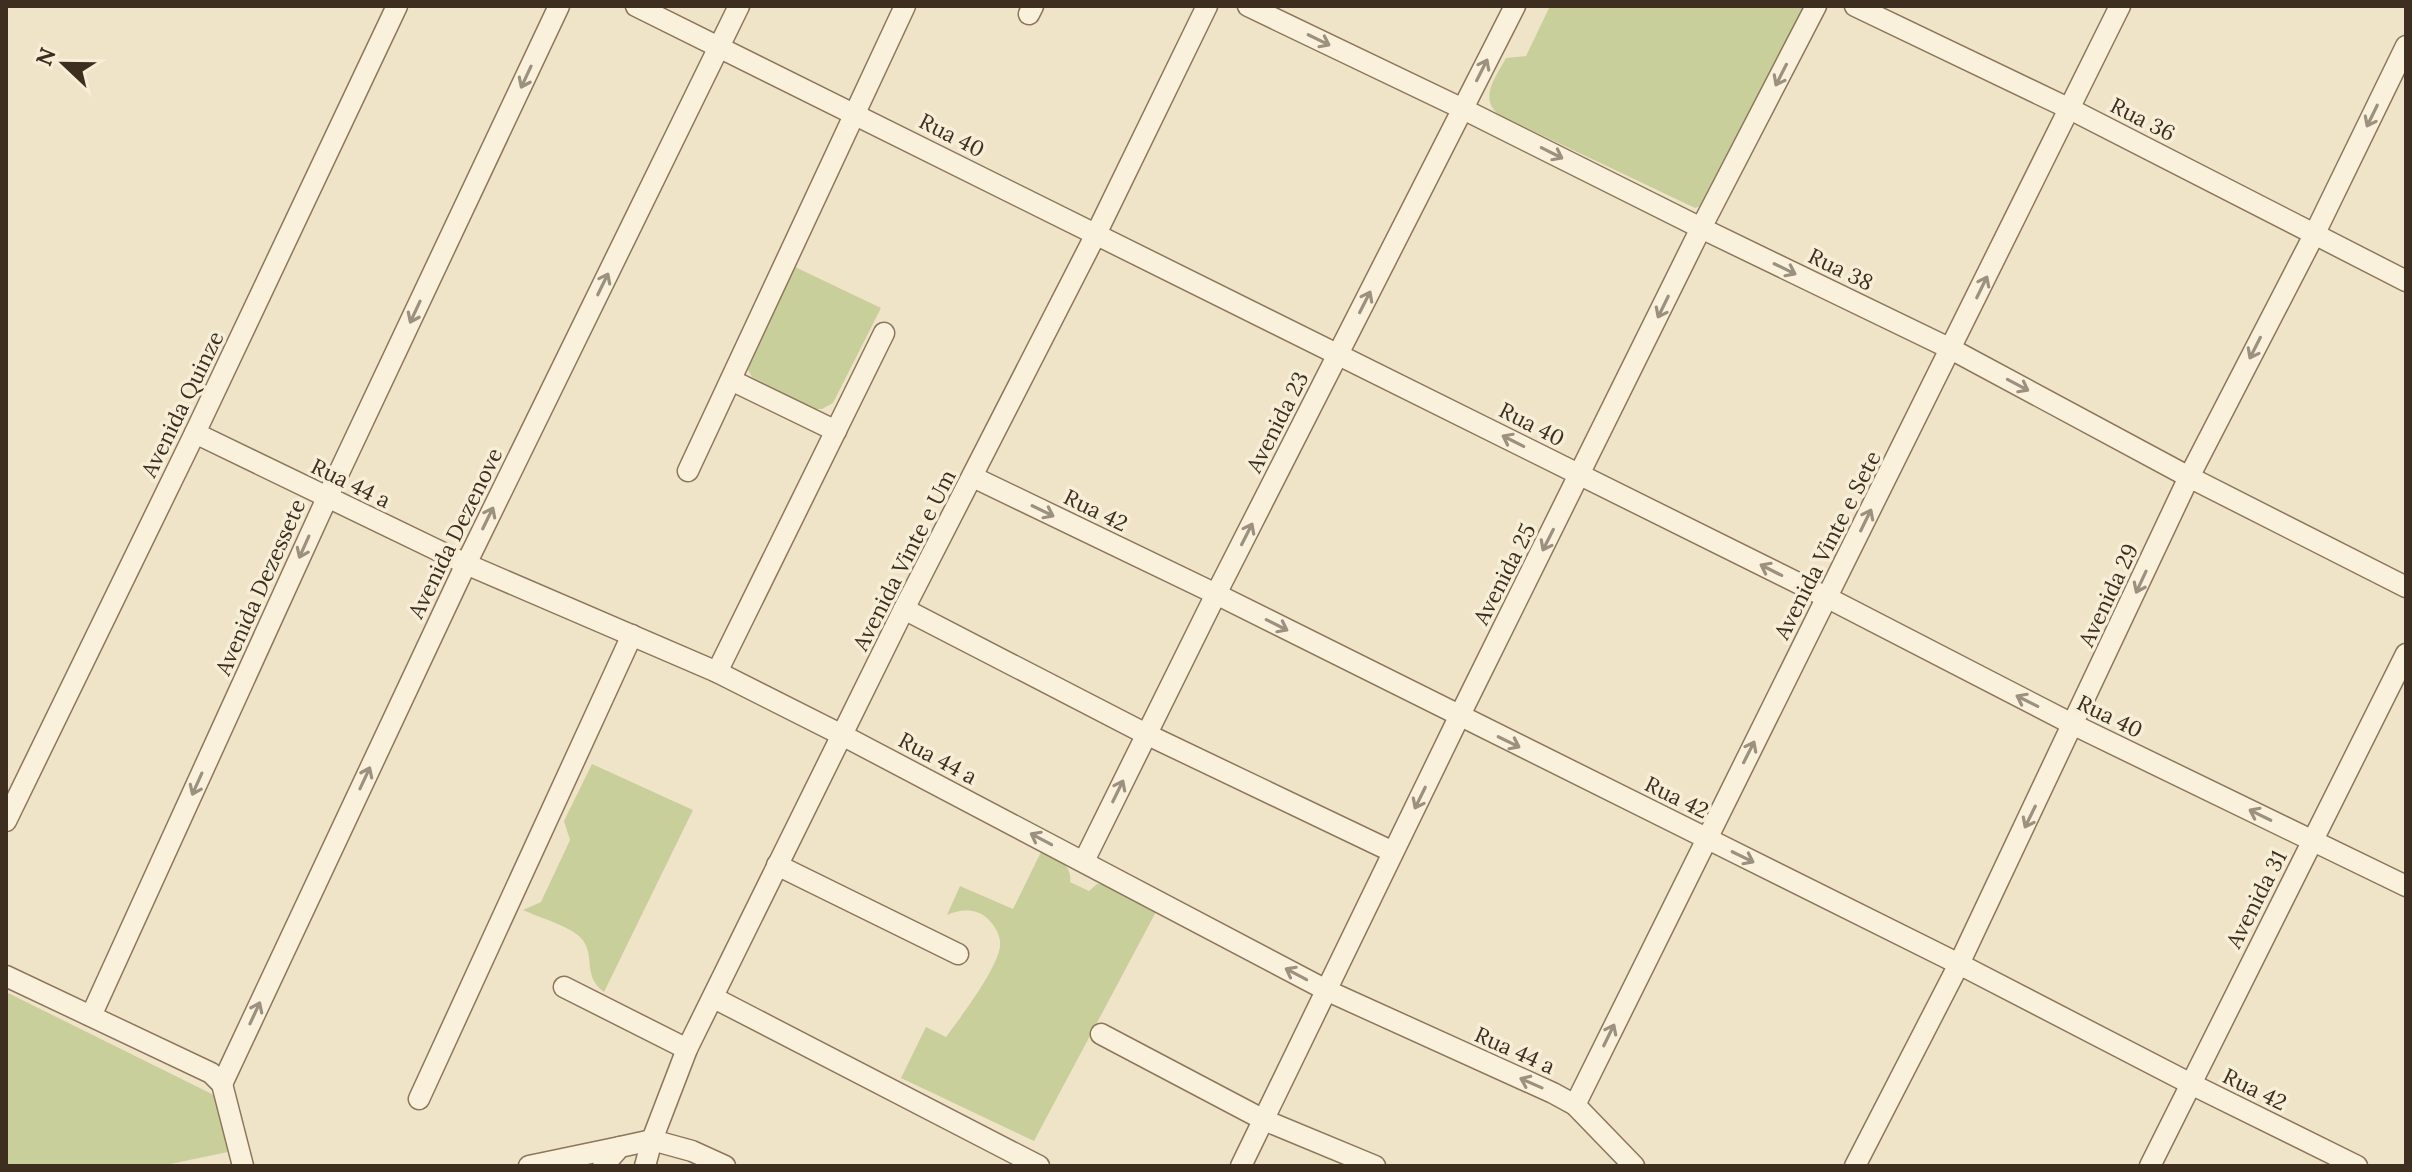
<svg xmlns="http://www.w3.org/2000/svg" width="2412" height="1172" viewBox="0 0 2412 1172" font-family="Lora,serif">
  <style>
    .green { fill: #c9cf9b }
    .lines { fill: none; stroke-linecap: round; stroke-linejoin: round }
    .street-casing { stroke: #8d765c; stroke-width: 23 }
    .street { stroke: #faf1dc; stroke-width: 20 }
    .oneway { stroke: #9c907e }
    .labels { text-anchor: middle; dominant-baseline: central; stroke-width: 7; stroke-linejoin: round; paint-order: stroke }
    .street-label { font-size: 22px; fill: #3d2e20; stroke: #f7eed8 }
  </style>
  <rect width="100%" height="100%" fill="#f0e4c8"/>
  <!-- green -->
  <g class="green">
    <path d="M1550 6H1806L1705 205 1695 208 1499 115C1478 98 1496 77 1506 58L1526 56Z"/>
    <polygon points="793,266 881,308 833,403 822,409 815,409 752,377 748,370 748,362"/>
    <path d="M592 764 693 810 604 992C581 975 597 954 580 937 569 926 538 917 523 910L541 902 570 840 564 821Z"/>
    <path d="M1041 852C1055 859 1073 863 1070 882L1089 891 1097 884 1107 885 1157 910 1034 1141 901 1078 926 1027 946 1037C960 1018 998 968 1000 946 1001 936 995 926 988 919 976 908 961 909 947 915L960 886 1013 909Z"/>
    <polygon points="6,992 220,1098 228,1152 161,1166 6,1166"/>
  </g>
  <g class="lines">
    <!-- street casing -->
    <g class="street-casing">
      <g id="street">
        <polyline points="636,6 1828,598 2074,725 2406,886"/>
        <polyline points="1248,6 1463,109 1701,228 1951,349 2189,477 2406,587"/>
        <polyline points="1855,6 2070,109 2406,281"/>
        <polyline points="1029,14 1033,6"/>
        <polyline points="731,380 836,431"/>
        <polyline points="195,433 466,564 717,672 842,735 1328,991 1553,1093 1575,1105 1634,1166"/>
        <polyline points="688,471 905,6"/>
        <polyline points="973,477 1216,594 1706,838 1959,964 2191,1084 2357,1166"/>
        <polyline points="904,609 1146,734 1393,852"/>
        <polyline points="717,672 884,333"/>
        <polyline points="6,821 195,433 397,6"/>
        <polyline points="1084,861 1216,594 1515,6"/>
        <polyline points="777,865 958,954"/>
        <polyline points="6,976 211,1073 222,1084 243,1166"/>
        <polyline points="564,987 687,1049"/>
        <polyline points="714,998 1039,1166"/>
        <polyline points="91,1016 327,498 559,6"/>
        <polyline points="1101,1034 1264,1120 1375,1166"/>
        <polyline points="222,1084 466,564 739,6"/>
        <polyline points="419,1099 632,635"/>
        <polyline points="1575,1105 2120,6"/>
        <polyline points="529,1166 620,1147"/>
        <polyline points="603,1166 620,1147 652,1140 692,1151 725,1166"/>
        <polyline points="645,1166 652,1140 687,1049 904,609 1096,234 1207,6"/>
        <polyline points="1241,1166 1459,717 1701,228 1816,6"/>
        <polyline points="1855,1166 1959,964 2189,477 2315,233 2406,46"/>
        <polyline points="2150,1166 2406,654"/>
      </g>
    </g>
    <!-- street -->
    <use href="#street" class="street"/>
  </g>
  <!-- one-way arrows -->
  <defs><path id="oneway-shaft" d="M-6 0H5M1.5-3L5.5 0L1.5 3" fill="none" stroke-width="1.6" stroke-linecap="round" stroke-linejoin="round" transform="scale(2)"/></defs>
  <g class="oneway">
    <use href="#oneway-shaft" transform="translate(1319 40) rotate(26)"/>
    <use href="#oneway-shaft" transform="translate(1482 70) rotate(-63)"/>
    <use href="#oneway-shaft" transform="translate(1781 75) rotate(117)"/>
    <use href="#oneway-shaft" transform="translate(526 77) rotate(115)"/>
    <use href="#oneway-shaft" transform="translate(2372 116) rotate(116)"/>
    <use href="#oneway-shaft" transform="translate(1552 153) rotate(27)"/>
    <use href="#oneway-shaft" transform="translate(1785 269) rotate(26)"/>
    <use href="#oneway-shaft" transform="translate(603 284) rotate(-64)"/>
    <use href="#oneway-shaft" transform="translate(1982 287) rotate(-64)"/>
    <use href="#oneway-shaft" transform="translate(1365 302) rotate(-63)"/>
    <use href="#oneway-shaft" transform="translate(1663 307) rotate(116)"/>
    <use href="#oneway-shaft" transform="translate(415 312) rotate(115)"/>
    <use href="#oneway-shaft" transform="translate(2255 348) rotate(117)"/>
    <use href="#oneway-shaft" transform="translate(2018 385) rotate(28)"/>
    <use href="#oneway-shaft" transform="translate(1513 441) rotate(-153)"/>
    <use href="#oneway-shaft" transform="translate(1043 511) rotate(26)"/>
    <use href="#oneway-shaft" transform="translate(488 518) rotate(-64)"/>
    <use href="#oneway-shaft" transform="translate(1866 520) rotate(-64)"/>
    <use href="#oneway-shaft" transform="translate(1247 534) rotate(-63)"/>
    <use href="#oneway-shaft" transform="translate(1548 540) rotate(117)"/>
    <use href="#oneway-shaft" transform="translate(304 547) rotate(114)"/>
    <use href="#oneway-shaft" transform="translate(1771 570) rotate(-153)"/>
    <use href="#oneway-shaft" transform="translate(2141 582) rotate(115)"/>
    <use href="#oneway-shaft" transform="translate(1277 625) rotate(27)"/>
    <use href="#oneway-shaft" transform="translate(2027 701) rotate(-153)"/>
    <use href="#oneway-shaft" transform="translate(1509 742) rotate(26)"/>
    <use href="#oneway-shaft" transform="translate(1749 752) rotate(-63)"/>
    <use href="#oneway-shaft" transform="translate(365 778) rotate(-65)"/>
    <use href="#oneway-shaft" transform="translate(197 784) rotate(114)"/>
    <use href="#oneway-shaft" transform="translate(1118 791) rotate(-64)"/>
    <use href="#oneway-shaft" transform="translate(1420 798) rotate(116)"/>
    <use href="#oneway-shaft" transform="translate(2260 815) rotate(-154)"/>
    <use href="#oneway-shaft" transform="translate(2030 817) rotate(116)"/>
    <use href="#oneway-shaft" transform="translate(1041 839) rotate(-152)"/>
    <use href="#oneway-shaft" transform="translate(1743 857) rotate(26)"/>
    <use href="#oneway-shaft" transform="translate(1296 974) rotate(-152)"/>
    <use href="#oneway-shaft" transform="translate(255 1013) rotate(-65)"/>
    <use href="#oneway-shaft" transform="translate(1609 1035) rotate(-64)"/>
    <use href="#oneway-shaft" transform="translate(1531 1083) rotate(-156)"/>
  </g>
  <g class="labels">
    <!-- street labels -->
    <g class="street-label">
      <text transform="translate(2143 119) rotate(27)">Rua 36</text>
      <text transform="translate(952 135) rotate(27)">Rua 40</text>
      <text transform="translate(1841 269) rotate(26)">Rua 38</text>
      <text transform="translate(182 404) rotate(-64)">Avenida Quinze</text>
      <text transform="translate(1277 422) rotate(-63)">Avenida 23</text>
      <text transform="translate(1532 424) rotate(27)">Rua 40</text>
      <text transform="translate(351 483) rotate(26)">Rua 44 a</text>
      <text transform="translate(1096 510) rotate(26)">Rua 42</text>
      <text transform="translate(455 533) rotate(-64)">Avenida Dezenove</text>
      <text transform="translate(1827 545) rotate(-63)">Avenida Vinte e Sete</text>
      <text transform="translate(904 560) rotate(-63)">Avenida Vinte e Um</text>
      <text transform="translate(1504 574) rotate(-63)">Avenida 25</text>
      <text transform="translate(260 587) rotate(-66)">Avenida Dezessete</text>
      <text transform="translate(2108 595) rotate(-65)">Avenida 29</text>
      <text transform="translate(2110 716) rotate(26)">Rua 40</text>
      <text transform="translate(938 758) rotate(28)">Rua 44 a</text>
      <text transform="translate(1677 797) rotate(26)">Rua 42</text>
      <text transform="translate(2256 899) rotate(-63)">Avenida 31</text>
      <text transform="translate(1515 1050) rotate(24)">Rua 44 a</text>
      <text transform="translate(2255 1089) rotate(26)">Rua 42</text>
    </g>
  </g>
  <!-- border -->
  <rect width="2412" height="1172" fill="none" stroke="#3d2e20" stroke-width="16"/>
  <!-- north arrow -->
  <g transform="translate(64 64) rotate(292)" stroke="#f7eed8" stroke-width="6" paint-order="stroke">
  <path d="M0-6L14 30L0 20L-14 30Z" fill="#3d2e20"/>
  <text y="-12" font-size="22" font-weight="bold" text-anchor="middle" fill="#3d2e20">N</text>
  </g>
</svg>
